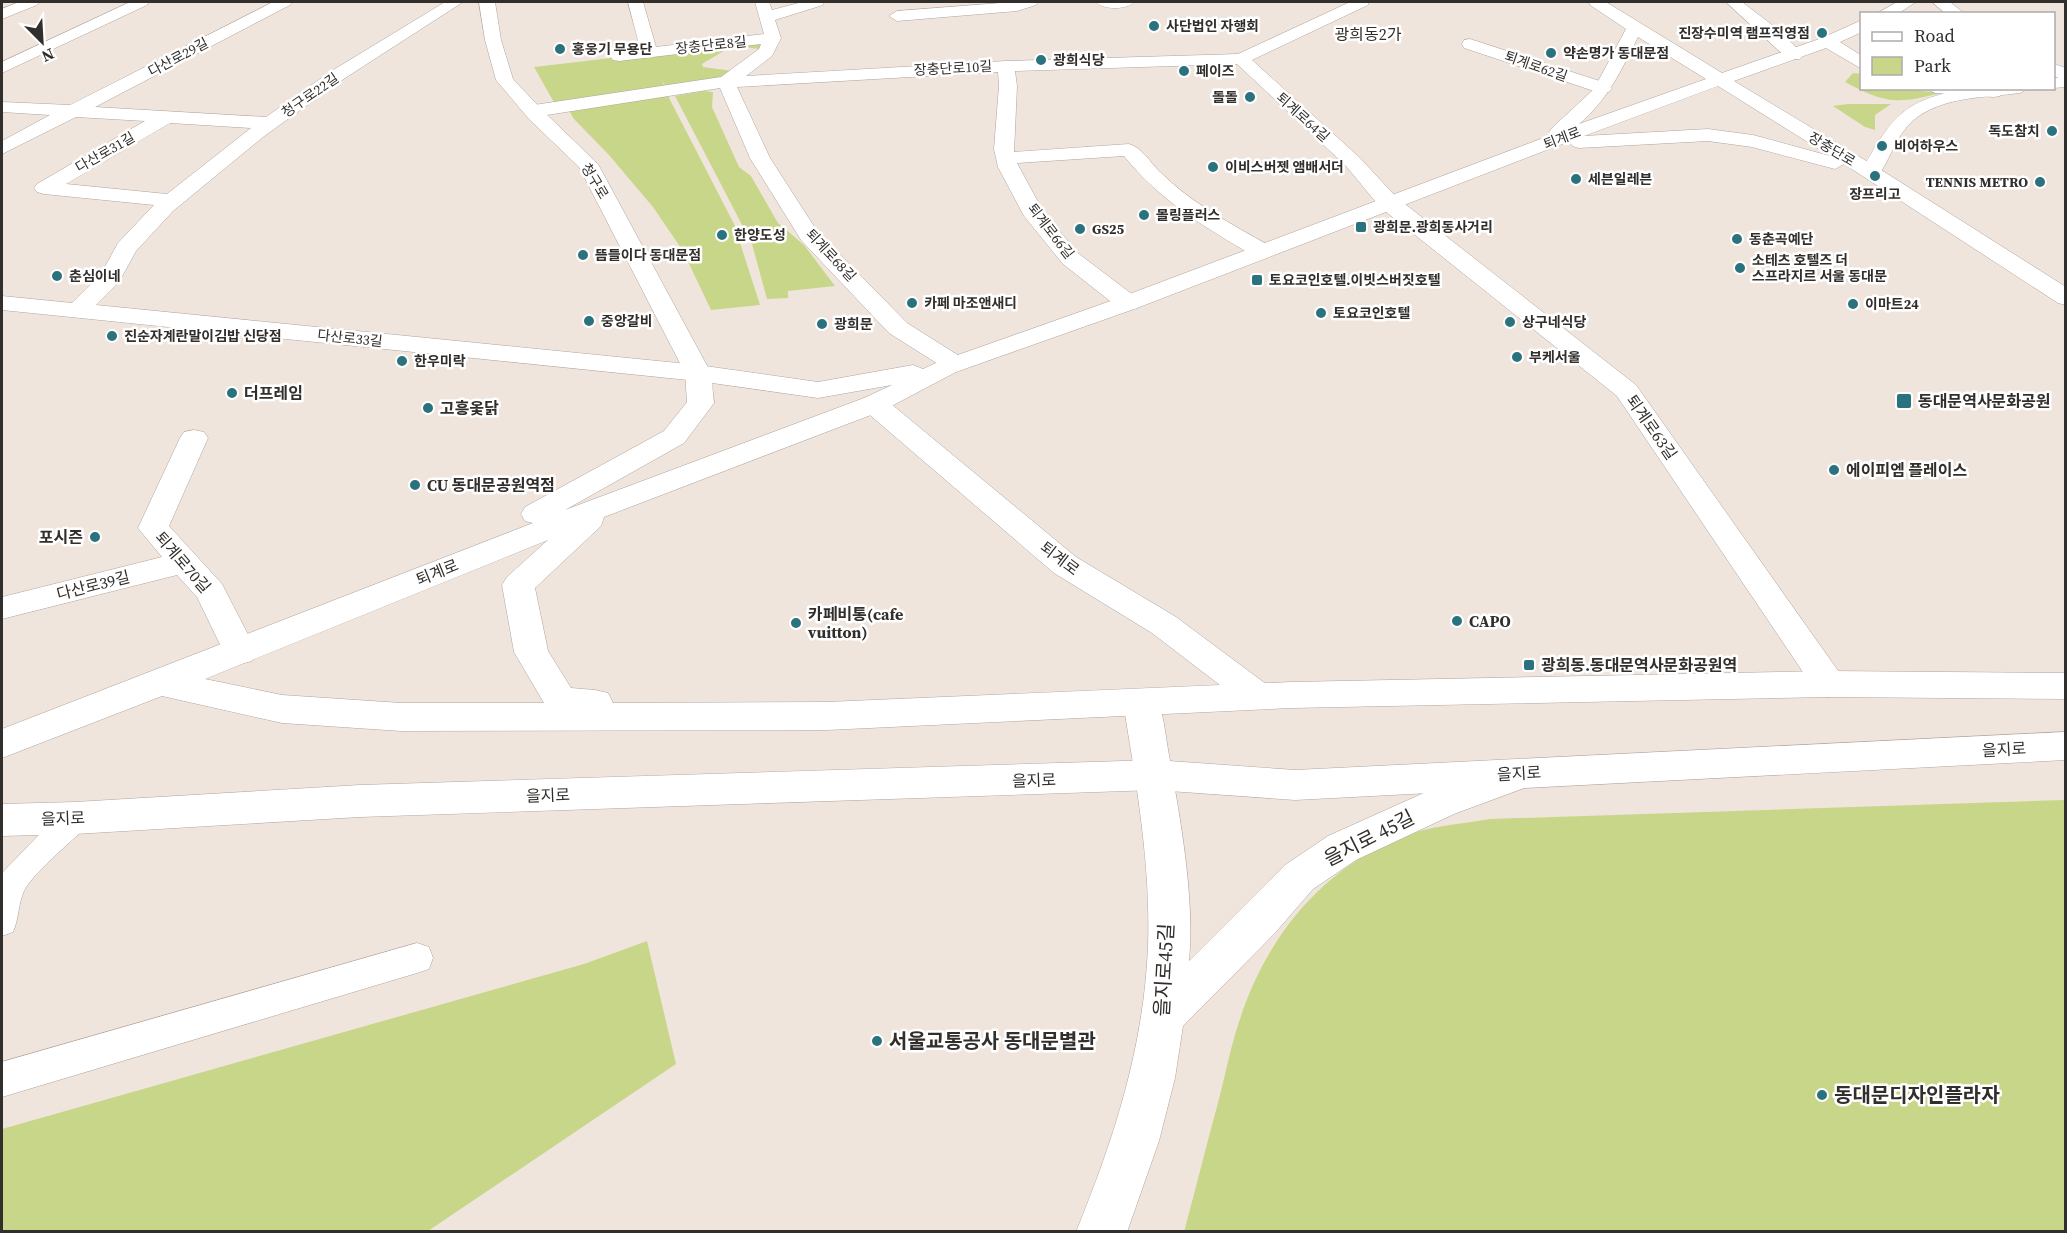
<svg xmlns="http://www.w3.org/2000/svg" width="2067" height="1233" viewBox="0 0 2067 1233" font-family="'Source Serif 4','Noto Sans KR',serif">
  <style>
    .green { fill: #c8d689 }
    .lines { fill: none; stroke-linecap: round; stroke-linejoin: round }
    .service-casing { stroke: #afa49d; stroke-width: 1 }
    .minor-casing { stroke: #afa49d; stroke-width: 1 }
    .tertiary-casing { stroke: #afa49d; stroke-width: 1 }
    .secondary-casing { stroke: #afa49d; stroke-width: 1 }
    .primary-casing { stroke: #afa49d; stroke-width: 1 }
    .service { fill: #fff; fill-rule: evenodd }
    .minor { fill: #fff; fill-rule: evenodd }
    .tertiary { fill: #fff; fill-rule: evenodd }
    .secondary { fill: #fff; fill-rule: evenodd }
    .primary { fill: #fff; fill-rule: evenodd }
    .poi-dot { fill: #2a727d; stroke: #fff; stroke-width: 2 }
    .labels { text-anchor: middle; dominant-baseline: central; stroke-width: 5; stroke-linejoin: round; paint-order: stroke }
    .far-poi-label { font-size: 14px; font-weight: bold; fill: #322e2b; stroke: #fff; text-anchor: start }
    .far-street-label { font-size: 14px; fill: #322e2b; stroke: #fff }
    .far-quarter-label { font-size: 16px; fill: #322e2b; stroke: #fff }
    .poi-label { font-size: 16px; font-weight: bold; fill: #322e2b; stroke: #fff; text-anchor: start }
    .street-label { font-size: 16px; fill: #322e2b; stroke: #fff }
    .near-street-label { font-size: 20px; fill: #322e2b; stroke: #fff }
    .near-poi-label { font-size: 20px; font-weight: bold; fill: #322e2b; stroke: #fff; text-anchor: start }
  </style>
  <rect width="100%" height="100%" fill="#f0e5dd"/>
  <!-- green -->
  <g class="green">
    <polygon points="766,40 760,49 732,46 702,64 703,67 733,71 722,81 666,89 662,79 665,90 556,106 534,67"/>
    <path d="M1853 73 1861 74 1862 88 1904 89 1941 93C1897 104 1886 104 1845 82Z"/>
    <polygon points="704,91 713,92 712,107 739,167 751,176 778,223 804,245 835,286 788,291 788,298 767,299 752,244 675,96"/>
    <polygon points="667,94 734,224 760,305 711,310 683,251 653,207 609,155 574,119 568,109"/>
    <polygon points="1848,104 1891,104 1875,115 1875,130 1865,127 1833,106"/>
    <path d="M2065 800V1231L1184 1232C1196 1187 1207 1143 1219 1099 1226 1072 1231 1045 1240 1019 1266 938 1321 870 1401 837 1429 826 1461 824 1490 819Z"/>
    <polygon points="647,941 676,1064 428,1231 2,1231 2,1129 584,964"/>
  </g>
  <g class="lines">
    <!-- service casing -->
    <g class="service-casing">
      <g id="service">
        <path d="M75 806 86 809 90 818 86 827C71 842 32 874 24 891 18 904 19 919 13 932L2 936V873L64 809Z"/>
        <polygon points="417,943 429,947 433,958 429,969 417,973 2,1097 2,1062"/>
      </g>
    </g>
    <!-- minor casing -->
    <g class="minor-casing">
      <g id="minor">
        <polygon points="19,2 39,2 37,5 2,19 2,9"/>
        <polygon points="130,2 149,2 147,5 2,73 2,62"/>
        <path d="M273 2H292L290 5 95 107 266 117 330 72 445 2H463L342 80 263 137 173 211 136 251 119 282 96 305 698 365 707 367 711 373 707 379 698 381 2 310V296L72 303 101 274 118 243 154 205 44 194 37 192 34 188 37 184 145 121 76 117 2 154V141L50 115 2 112V102L70 105ZM170 123 251 128 167 194 66 184Z"/>
        <path d="M628 2H643L656 47 764 34 755 2H769L772 10 802 2H824L823 5 775 20 781 38 772 56 746 76 1006 61 1238 54 1350 2H1369L1368 5 1252 60 1360 158 1396 197 1636 385 1841 675 1846 684 1841 693 1829 697 1817 693 1617 396 1380 207 1346 166 1237 64 1015 71 1017 86 1014 152 1129 144C1141 147 1150 162 1159 171 1191 203 1231 224 1270 246L1273 251 1270 256 1262 258 1254 256C1206 228 1159 200 1124 156L1017 163 1044 213 1079 254 1137 298 1140 303 1137 308 1128 310 1119 308 1063 264 1024 216 998 167 994 149 999 86 998 72 737 87 770 158 817 231 907 323 964 359 968 364 964 369 955 372 946 369 889 333 801 240 750 158 720 88 534 117 527 115 525 111 527 107 534 105 721 77 759 49 761 44 619 61 613 60 610 56 613 52 640 48Z"/>
        <polygon points="1014,2 1038,2 1036,5 1017,11 897,21 889,16 897,11"/>
        <path d="M1096 2H1134C1127 10 1103 10 1096 2Z"/>
        <polygon points="1726,2 1742,2 1776,28 1800,51 1803,55 1800,59 1788,59"/>
        <polygon points="1932,2 1950,2 1965,14 1946,14"/>
        <polygon points="1470,39 1609,84 1612,88 1609,92 1597,92 1464,48 1462,44 1464,40"/>
        <polygon points="2054,64 2066,68 2066,81 2054,76"/>
        <polygon points="874,396 884,398 1076,557 1176,617 1270,687 1276,696 1270,705 1258,709 1246,705 1152,633 1054,573 864,410 861,404 864,398"/>
        <polygon points="194,430 204,432 208,438 169,526 222,584 257,652 252,661 240,664 228,661 197,597 177,575 2,619 2,597 162,557 138,528 180,438 184,432"/>
      </g>
    </g>
    <!-- tertiary casing -->
    <g class="tertiary-casing">
      <polygon id="tertiary" points="479,2 495,2 501,40 513,79 543,111 598,164 711,373 707,379 698,381 689,379 685,373 579,167 529,119 496,80 485,40"/>
    </g>
    <!-- secondary casing -->
    <g class="secondary-casing">
      <g id="secondary">
        <polygon points="2066,77 2066,87 2054,88 2054,78"/>
        <path d="M1972 88H2029L2020 93C1983 98 1932 96 1906 128 1894 142 1889 161 1878 176H1864L1861 172C1893 114 1904 99 1972 88Z"/>
        <path d="M1141 689 1154 692C1164 711 1165 734 1169 755 1180 818 1195 897 1189 961L1285 865 1328 836 1426 792 1514 761 1527 765 1533 776 1527 787 1454 814 1356 860 1313 889 1274 934 1183 1026 1175 1078 1159 1141 1127 1232H1076C1114 1139 1144 1047 1148 946 1151 865 1136 782 1123 702L1128 692Z"/>
      </g>
    </g>
    <!-- primary casing -->
    <g class="primary-casing">
      <g id="primary">
        <path d="M1589 2H1606L1722 73 1822 38 1862 20V32L1840 42 1862 56V69L1826 48 1734 81 1878 168 2066 287V305L2058 303 1844 164 1835 169 1752 147 1708 141 1579 148 1572 146 1570 141 1137 308 956 372 884 410 604 517 601 526 535 588 548 651 571 688 595 690 608 693 613 703 827 702 1292 682 1829 671 2066 673V699L1829 697 1292 708 827 730 401 731 282 723 162 696 2 758V729L533 523 525 521 521 514 525 507 664 431 687 402 685 373 689 367 698 365 818 382 913 365 923 369 938 362 1119 298 1551 135 1549 132 1552 128 1594 89 1626 29 1590 5ZM1638 37 1706 79 1579 124C1610 97 1620 72 1638 37ZM1718 86 1830 156 1753 135 1708 129 1584 136ZM712 383 818 398 892 385 864 398 565 510 684 443 714 403ZM548 540 507 577 502 585 514 652 544 703H401L282 695 205 679Z"/>
        <polygon points="1897,2 1916,2 1897,14 1876,14"/>
        <polygon points="1926,88 2001,88 2003,92 2000,96 1994,97 1935,93"/>
        <polygon points="2066,732 2066,760 1295,800 1155,790 360,817 75,834 2,836 2,804 75,802 360,785 1155,760 1295,770"/>
      </g>
    </g>
    <!-- service -->
    <use href="#service" class="service"/>
    <!-- minor -->
    <use href="#minor" class="minor"/>
    <!-- tertiary -->
    <use href="#tertiary" class="tertiary"/>
    <!-- secondary -->
    <use href="#secondary" class="secondary"/>
    <!-- primary -->
    <use href="#primary" class="primary"/>
  </g>
  <!-- markers -->
  <g class="poi-dot">
    <circle cx="1154" cy="26" r="6"/>
    <circle cx="1822" cy="33" r="6"/>
    <circle cx="560" cy="49" r="6"/>
    <circle cx="1551" cy="53" r="6"/>
    <circle cx="1041" cy="60" r="6"/>
    <circle cx="1184" cy="71" r="6"/>
    <circle cx="1250" cy="97" r="6"/>
    <circle cx="2052" cy="131" r="6"/>
    <circle cx="1882" cy="146" r="6"/>
    <circle cx="1213" cy="167" r="6"/>
    <circle cx="1875" cy="176" r="6"/>
    <circle cx="1576" cy="179" r="6"/>
    <circle cx="2040" cy="182" r="6"/>
    <circle cx="1144" cy="215" r="6"/>
    <rect x="1355" y="221" width="12" height="12" rx="3"/>
    <circle cx="1080" cy="229" r="6"/>
    <circle cx="722" cy="235" r="6"/>
    <circle cx="1737" cy="239" r="6"/>
    <circle cx="583" cy="255" r="6"/>
    <circle cx="1740" cy="268" r="6"/>
    <circle cx="57" cy="276" r="6"/>
    <rect x="1251" y="274" width="12" height="12" rx="3"/>
    <circle cx="912" cy="303" r="6"/>
    <circle cx="1853" cy="304" r="6"/>
    <circle cx="1321" cy="313" r="6"/>
    <circle cx="589" cy="321" r="6"/>
    <circle cx="1510" cy="322" r="6"/>
    <circle cx="822" cy="324" r="6"/>
    <circle cx="112" cy="336" r="6"/>
    <circle cx="1517" cy="357" r="6"/>
    <circle cx="402" cy="361" r="6"/>
    <circle cx="232" cy="393" r="6"/>
    <rect x="1896" y="393" width="16" height="16" rx="3"/>
    <circle cx="428" cy="408" r="6"/>
    <circle cx="1834" cy="470" r="6"/>
    <circle cx="415" cy="485" r="6"/>
    <circle cx="95" cy="537" r="6"/>
    <circle cx="1457" cy="621" r="6"/>
    <circle cx="796" cy="623" r="6"/>
    <rect x="1523" y="659" width="12" height="12" rx="3"/>
    <circle cx="877" cy="1041" r="6"/>
    <circle cx="1822" cy="1095" r="6"/>
  </g>
  <g class="labels">
    <!-- far-poi labels -->
    <g class="far-poi-label">
      <text x="1166" y="26">사단법인 자행회</text>
      <text x="1810" y="33" text-anchor="end">진장수미역 램프직영점</text>
      <text x="572" y="49">홍웅기 무용단</text>
      <text x="1563" y="53">약손명가 동대문점</text>
      <text x="1053" y="60">광희식당</text>
      <text x="1196" y="71">페이즈</text>
      <text x="1238" y="97" text-anchor="end">돌돌</text>
      <text x="2040" y="131" text-anchor="end">독도참치</text>
      <text x="1894" y="146">비어하우스</text>
      <text x="1225" y="167">이비스버젯 앰배서더</text>
      <text x="1588" y="179">세븐일레븐</text>
      <text x="2028" y="182" text-anchor="end">TENNIS METRO</text>
      <text x="1875" y="194" text-anchor="middle">장프리고</text>
      <text x="1156" y="215">볼링플러스</text>
      <text x="1373" y="227">광희문.광희동사거리</text>
      <text x="1092" y="229">GS25</text>
      <text x="734" y="235">한양도성</text>
      <text x="1749" y="239">동춘곡예단</text>
      <text x="595" y="255">뜸들이다 동대문점</text>
      <text x="1752" y="260">소테츠 호텔즈 더<tspan x="1752" dy="16">스프라지르 서울 동대문</tspan></text>
      <text x="69" y="276">춘심이네</text>
      <text x="1269" y="280">토요코인호텔.이빗스버짓호텔</text>
      <text x="924" y="303">카페 마조앤새디</text>
      <text x="1865" y="304">이마트24</text>
      <text x="1333" y="313">토요코인호텔</text>
      <text x="601" y="321">중앙갈비</text>
      <text x="1522" y="322">상구네식당</text>
      <text x="834" y="324">광희문</text>
      <text x="124" y="336">진순자계란말이김밥 신당점</text>
      <text x="1529" y="357">부케서울</text>
      <text x="414" y="361">한우미락</text>
    </g>
    <!-- far-street labels -->
    <g class="far-street-label">
      <text transform="translate(711 45) rotate(-6)">장충단로8길</text>
      <text transform="translate(178 57) rotate(-28)">다산로29길</text>
      <text transform="translate(1536 66) rotate(19)">퇴계로62길</text>
      <text transform="translate(953 68) rotate(-3)">장충단로10길</text>
      <text transform="translate(310 95) rotate(-35)">청구로22길</text>
      <text transform="translate(1303 117) rotate(42)">퇴계로64길</text>
      <text transform="translate(1562 138) rotate(-21)">퇴계로</text>
      <text transform="translate(1832 149) rotate(31)">장충단로</text>
      <text transform="translate(105 152) rotate(-30)">다산로31길</text>
      <text transform="translate(595 181) rotate(59)">청구로</text>
      <text transform="translate(1051 231) rotate(52)">퇴계로66길</text>
      <text transform="translate(831 255) rotate(47)">퇴계로68길</text>
      <text transform="translate(350 338) rotate(6)">다산로33길</text>
    </g>
    <!-- far-quarter labels -->
    <g class="far-quarter-label">
      <text x="1368" y="34">광희동2가</text>
    </g>
    <!-- poi labels -->
    <g class="poi-label">
      <text x="244" y="393">더프레임</text>
      <text x="1918" y="401">동대문역사문화공원</text>
      <text x="440" y="408">고흥옻닭</text>
      <text x="1846" y="470">에이피엠 플레이스</text>
      <text x="427" y="485">CU 동대문공원역점</text>
      <text x="83" y="537" text-anchor="end">포시즌</text>
      <text x="808" y="614">카페비통(cafe<tspan x="808" dy="18">vuitton)</tspan></text>
      <text x="1469" y="621">CAPO</text>
      <text x="1541" y="665">광희동.동대문역사문화공원역</text>
    </g>
    <!-- street labels -->
    <g class="street-label">
      <text transform="translate(1652 427) rotate(55)">퇴계로63길</text>
      <text transform="translate(1060 558) rotate(37)">퇴계로</text>
      <text transform="translate(183 562) rotate(49)">퇴계로70길</text>
      <text transform="translate(437 572) rotate(-22)">퇴계로</text>
      <text transform="translate(93 585) rotate(-14)">다산로39길</text>
      <text transform="translate(2004 749) rotate(-3)">을지로</text>
      <text transform="translate(1519 773) rotate(-3)">을지로</text>
      <text transform="translate(1034 780) rotate(-2)">을지로</text>
      <text transform="translate(548 795) rotate(-2)">을지로</text>
      <text transform="translate(63 818) rotate(-2)">을지로</text>
    </g>
    <!-- near-street labels -->
    <g class="near-street-label">
      <text transform="translate(1369 838) rotate(-27)">을지로 45길</text>
      <text transform="translate(1164 970) rotate(-87)">을지로45길</text>
    </g>
    <!-- near-poi labels -->
    <g class="near-poi-label">
      <text x="889" y="1041">서울교통공사 동대문별관</text>
      <text x="1834" y="1095">동대문디자인플라자</text>
    </g>
  </g>
  <!-- border -->
  <rect width="2067" height="1233" fill="none" stroke="#322e2b" stroke-width="6"/>
  <!-- legend -->
  <rect x="1860" y="12" width="195" height="78" fill="#ffffff" stroke="#adabaa" stroke-width="1.5"/>
  <rect x="1872" y="32" width="30" height="9" fill="#ffffff" stroke="#adabaa" stroke-width="1.5"/>
  <text x="1914" y="42" font-size="18" fill="#322e2b">Road</text>
  <rect x="1872" y="57" width="30" height="18" fill="#c8d689" stroke="#adabaa" stroke-width="1.5"/>
  <text x="1914" y="72" font-size="18" fill="#322e2b">Park</text>
  <!-- north arrow -->
  <g transform="translate(42 42) rotate(156)" stroke="#ffffff" stroke-width="4.5" paint-order="stroke">
  <path d="M0-4.5L10 22L0 15L-10 22Z" fill="#322e2b"/>
  <text y="-9" font-size="16" font-weight="bold" text-anchor="middle" fill="#322e2b">N</text>
  </g>
</svg>
